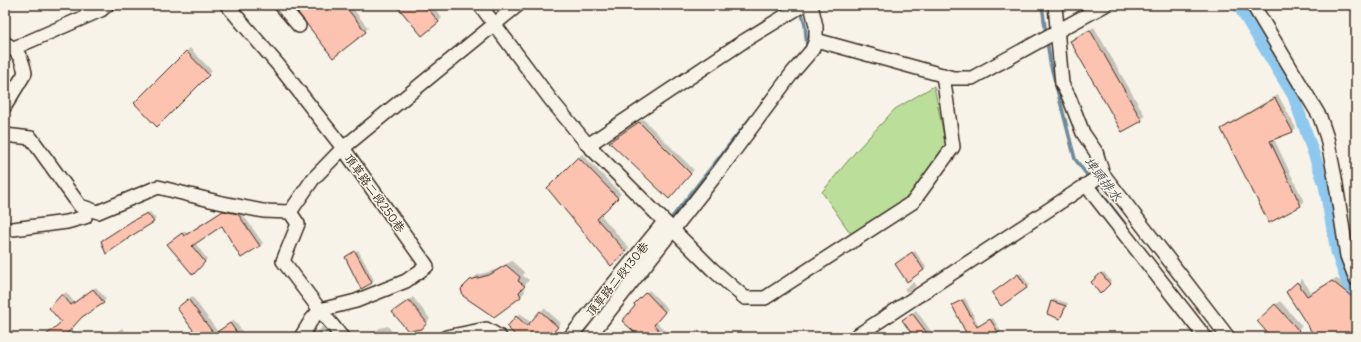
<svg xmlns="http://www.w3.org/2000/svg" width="1361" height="342" viewBox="0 0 1361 342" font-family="Delius,'LXGW WenKai TC',sans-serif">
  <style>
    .green { fill: #bbdf9a; stroke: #7b845c }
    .shadow { fill: #0003 }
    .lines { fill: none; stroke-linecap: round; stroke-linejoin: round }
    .stream { stroke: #6d899b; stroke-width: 3.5 }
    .canal { stroke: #8ec8ee; stroke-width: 12 }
    .building { fill: #fcc3b1; stroke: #3b2a1e }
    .minor-casing { stroke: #3b2a1e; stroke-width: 16 }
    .minor { stroke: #f7f3e8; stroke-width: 13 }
    .labels { text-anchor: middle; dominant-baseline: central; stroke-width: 3; stroke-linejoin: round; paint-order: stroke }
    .street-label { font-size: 12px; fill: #3b2a1e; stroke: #f7f3e8 }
    .water-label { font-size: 13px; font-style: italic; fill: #505252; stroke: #f7f3e8 }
  </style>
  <rect width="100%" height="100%" fill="#f7f3e8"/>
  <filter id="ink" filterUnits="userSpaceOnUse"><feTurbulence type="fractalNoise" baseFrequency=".025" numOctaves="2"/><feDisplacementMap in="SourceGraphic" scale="8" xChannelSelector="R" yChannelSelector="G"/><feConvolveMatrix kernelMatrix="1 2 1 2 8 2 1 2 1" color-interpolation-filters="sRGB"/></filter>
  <g filter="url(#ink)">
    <!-- green -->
    <polygon class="green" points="934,86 947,152 920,189 853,237 822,192 857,150 895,109"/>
    <!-- shadow -->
    <g class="shadow">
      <polygon points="293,5 350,5 368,28 365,31"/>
      <polygon points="397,5 432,5 442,18 423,35"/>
      <polygon points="1094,27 1145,116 1141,120 1072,41 1075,37"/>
      <polygon points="190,48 212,71 157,126 135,103"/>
      <polygon points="1278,95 1296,128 1292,132 1274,139 1304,202 1300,205 1222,129 1226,125"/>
      <polygon points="643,119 694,170 669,197 611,142"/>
      <polygon points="582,154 621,194 600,214 629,248 626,252 548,188"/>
      <polygon points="226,209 241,212 263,243 260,246 223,225 195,243 207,259 193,274 172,241 185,231 187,233"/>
      <polygon points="150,212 156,219 130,236 105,239 135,219"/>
      <polygon points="358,250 374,280 362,288 346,257"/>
      <polygon points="915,251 926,267 924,270 899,262"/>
      <polygon points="512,261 524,272 523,276 529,280 524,286 525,292 520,297 462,290 477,275 495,270"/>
      <polygon points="1104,272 1111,281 1100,293 1094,280"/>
      <polygon points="1021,273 1029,285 1002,305 993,293"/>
      <polygon points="1336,278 1356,293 1356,329 1348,337 1316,337 1288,293 1302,279 1312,293"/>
      <polygon points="913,282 916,286 907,292 904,289"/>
      <polygon points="96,287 106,299 103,302 82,316 63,337 45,337 62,322 50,308 66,292 74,302"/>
      <polygon points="649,290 668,309 656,322 668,333 665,337 641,337 637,305 635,304"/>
      <polygon points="192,296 218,332 234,320 246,337 199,337 178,308"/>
      <polygon points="413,297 430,319 422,328 393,312"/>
      <polygon points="965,298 979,326 993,318 1001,332 994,337 971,337 953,305"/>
      <polygon points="1054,299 1068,303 1062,315 1060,318 1048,313 1052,301"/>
      <polygon points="1280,301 1302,326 1290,337 1273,337 1262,317"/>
      <polygon points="544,308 561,323 549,337 530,337 517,317 520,313 531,323"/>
      <polygon points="916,310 935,337 915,337 906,317"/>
      <polygon points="323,326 334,337 313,337"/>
      <polygon points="388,326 395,337 367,337 380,328"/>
      <polygon points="122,328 130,337 109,337"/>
    </g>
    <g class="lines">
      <!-- stream -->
      <g class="stream">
        <polyline points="1042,5 1046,34"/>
        <polyline points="801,10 805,25 807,47 805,48"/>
        <polyline points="1047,40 1050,62 1075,159 1090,179"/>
        <polyline points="1094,184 1126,225"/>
        <polyline points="669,221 752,116"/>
      </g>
      <!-- canal -->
      <polyline class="canal" points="1238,5 1293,95 1324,183 1337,254 1351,293 1356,294"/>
    </g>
    <!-- building -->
    <g class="building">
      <polygon points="292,5 344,5 366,32 333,58"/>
      <polygon points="396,5 425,5 439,22 422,36"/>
      <polygon points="1090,30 1142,121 1122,132 1070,41"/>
      <polygon points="186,51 209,75 157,127 134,103"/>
      <polygon points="1275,98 1293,132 1270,141 1301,206 1269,223 1221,129"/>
      <polygon points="639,122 691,174 669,199 609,142"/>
      <polygon points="578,157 618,198 597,219 626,252 611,266 547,188"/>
      <polygon points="223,211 238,214 260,246 241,258 222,226 192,246 205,262 193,275 167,244 182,233 184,236"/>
      <polygon points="147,213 154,222 128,238 128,239 106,254 101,241 132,221"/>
      <polygon points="355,251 372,283 361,289 345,257"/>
      <polygon points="912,252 924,270 907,282 895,264"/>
      <polygon points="506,265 520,277 518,281 525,286 519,292 521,297 494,317 463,296 461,289 470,280 489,275"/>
      <polygon points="1101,273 1110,284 1100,294 1091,282"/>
      <polygon points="1018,274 1027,288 1001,306 992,293"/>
      <polygon points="1332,281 1356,300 1356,331 1350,337 1315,337 1286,292 1297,282 1307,296"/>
      <polygon points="93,289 104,303 82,317 64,337 44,337 61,322 49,308 62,294 71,305"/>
      <polygon points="646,292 665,312 654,325 665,337 640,337 622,321 635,306 634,304"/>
      <polygon points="188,299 214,334 230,323 240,337 198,337 177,308"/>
      <polygon points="409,300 427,323 422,329 408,331 392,312"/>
      <polygon points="962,300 977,327 990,319 1001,337 960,337 967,333 965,331 952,305"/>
      <polygon points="1051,301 1066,306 1060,319 1047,314"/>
      <polygon points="1275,304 1299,331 1292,337 1271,337 1257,321"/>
      <polygon points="540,311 558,327 549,337 527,337 520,335 517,337 507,327 516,316 527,326"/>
      <polygon points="912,313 930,337 914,337 902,320"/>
    </g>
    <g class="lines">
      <!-- minor casing -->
      <g class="minor-casing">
        <g id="minor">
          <polyline points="227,5 279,66 343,148 427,266 406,281 356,301 320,310 312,319 301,337"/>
          <polyline points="281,5 299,26"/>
          <polyline points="480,5 551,100 588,145 712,269 745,298 765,298 913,202 953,147 943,75"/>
          <polyline points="1055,5 1062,84 1069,97 1083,133 1096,152 1103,174 1228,337"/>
          <polyline points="1253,5 1320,117 1327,138 1335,178 1347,256 1356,279"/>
          <polyline points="816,40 953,78 972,78 1105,5"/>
          <path d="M5 43C18 51 22 58 25 73L5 106"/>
          <polyline points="14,48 101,10 107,5"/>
          <polyline points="5,135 31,138 80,206 98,212 158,187 218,202 263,211 290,212 298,224 283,261 320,310 342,337"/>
          <polyline points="588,145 744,41 803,5"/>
          <polyline points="1086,185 1205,337"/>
          <polyline points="290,212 313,179 343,148 518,5"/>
          <polyline points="5,230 67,222 85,217 86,208"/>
          <polyline points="446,337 486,329 500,337"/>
          <polyline points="570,337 664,222"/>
          <polyline points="589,337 719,171 793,72 812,50 816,40 816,26 811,5"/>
          <polyline points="855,337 1103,174"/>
        </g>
      </g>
      <!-- minor -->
      <use href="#minor" class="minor"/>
    </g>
  </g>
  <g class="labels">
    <!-- street labels -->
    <g class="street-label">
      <text transform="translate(375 193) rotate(54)">頂草路二段250巷</text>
      <text transform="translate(617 279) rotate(-51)">頂草路二段130巷</text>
    </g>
    <!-- water labels -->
    <g class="water-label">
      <text transform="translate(1103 179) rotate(52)">埤頭排水</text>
    </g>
  </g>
  <!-- margin -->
  <rect width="1361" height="342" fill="none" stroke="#f7f3e8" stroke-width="20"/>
  <rect x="10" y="10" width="1341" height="322" fill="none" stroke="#3b2a1e" stroke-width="1.5" filter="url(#ink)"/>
</svg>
